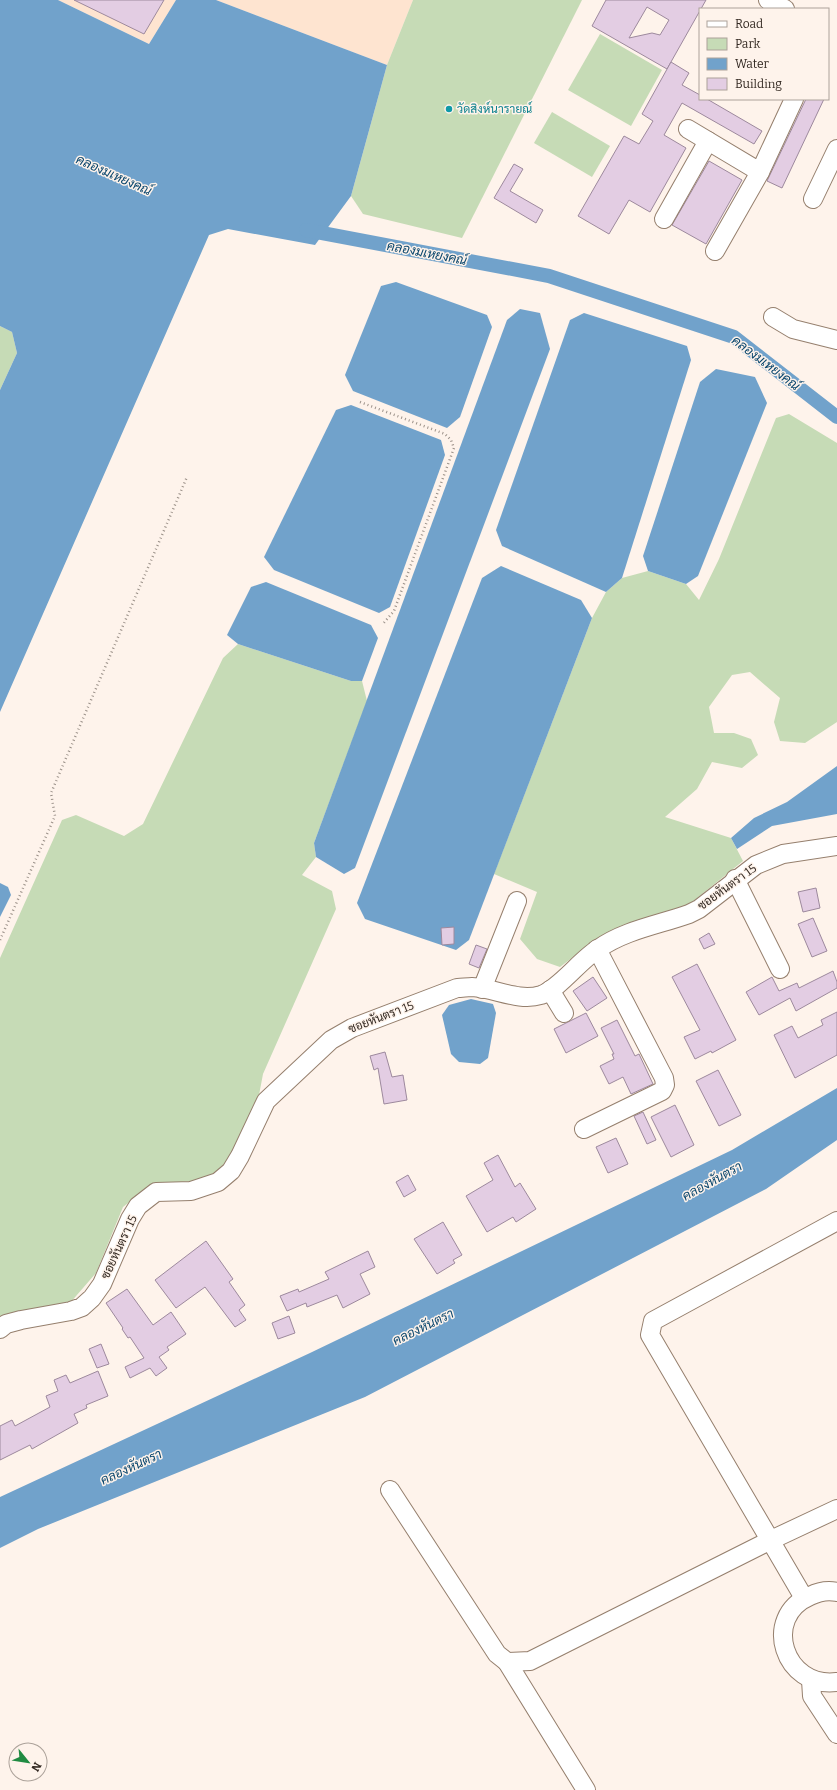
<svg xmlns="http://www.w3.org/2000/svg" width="837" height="1790" viewBox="0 0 837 1790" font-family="Bitter,Sarabun,serif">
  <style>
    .built { fill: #fee4d0 }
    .green { fill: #c6dbb6 }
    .water { fill: #71a2cb }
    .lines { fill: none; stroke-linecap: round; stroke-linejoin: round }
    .canal { stroke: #71a2cb; stroke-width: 14 }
    .building { fill: #e3cde3; stroke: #9d899d; fill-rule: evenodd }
    .minor-casing { stroke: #957f6d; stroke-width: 20 }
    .path { stroke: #9c928a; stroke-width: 2.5; stroke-dasharray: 1 3; stroke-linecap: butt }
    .minor { stroke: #fff; stroke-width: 18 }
    .culture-dot { fill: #0f9aa8; stroke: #fef3eb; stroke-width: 1.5 }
    .labels { text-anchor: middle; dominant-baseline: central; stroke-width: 3; stroke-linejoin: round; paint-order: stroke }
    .culture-label { font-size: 12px; fill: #0d838f; stroke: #fef3eb; text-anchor: start }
    .street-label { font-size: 12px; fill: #322821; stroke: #fef3eb }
    .water-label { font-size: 13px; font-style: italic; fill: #0b476e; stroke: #fef3eb }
  </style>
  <rect width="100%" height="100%" fill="#fef3eb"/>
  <!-- built -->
  <g class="built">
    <polygon points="58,0 176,0 149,44"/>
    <polygon points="216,0 413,0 387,65"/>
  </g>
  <!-- green -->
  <g class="green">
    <polygon points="413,0 582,0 462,238 363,214 351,196 387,65"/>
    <polygon points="600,34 662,70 631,126 568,90"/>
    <polygon points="552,112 610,146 592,177 534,143"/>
    <polygon points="0,326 12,332 17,353 0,390"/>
    <polygon points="789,414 837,443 837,722 805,743 780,741 774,722 780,698 750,672 732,675 709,707 714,733 734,733 751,739 758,755 742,768 712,762 697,789 665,817 731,838 743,861 686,907 585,948 560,967 537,959 520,939 537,892 494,874 592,618 606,592 622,578 648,571 686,584 699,600 719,559 776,418"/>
    <polygon points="238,644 351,681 362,681 367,701 314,843 316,857 302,875 332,891 336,909 263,1074 259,1095 235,1153 221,1172 204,1181 154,1183 123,1207 96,1273 70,1303 10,1313 0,1319 0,958 62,820 76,815 124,836 143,824 223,658"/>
  </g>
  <!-- water -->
  <g class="water">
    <polygon points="0,0 58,0 149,44 176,0 216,0 387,65 351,196 315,245 228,229 209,235 0,712 0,390 17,353 12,332 0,326"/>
    <polygon points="396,282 487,315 492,327 460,417 447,428 353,391 345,375 381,286"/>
    <polygon points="520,309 540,313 550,349 355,868 344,874 316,857 314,843 507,320"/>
    <polygon points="584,313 687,346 691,360 622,578 606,592 502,546 496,530 570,320"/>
    <polygon points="716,369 755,377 767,403 698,576 686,584 648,571 643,556 700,382"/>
    <polygon points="351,405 441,440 445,455 390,607 379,613 274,570 264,557 336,410"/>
    <polygon points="501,566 581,600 592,618 469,940 456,950 365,919 357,903 482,578"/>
    <polygon points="266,582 371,625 378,638 362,681 351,681 238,644 227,635 251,587"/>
    <polygon points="837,766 837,814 772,826 737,849 731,838 754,818 787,802"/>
    <polygon points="0,883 8,887 11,895 0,917"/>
    <polygon points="471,999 493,1004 496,1013 488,1058 480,1064 459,1062 451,1054 442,1015 449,1005"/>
    <polygon points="837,1088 837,1140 766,1189 365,1397 38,1529 0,1548 0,1497 310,1353 732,1150"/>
  </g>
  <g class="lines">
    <!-- canal -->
    <polyline class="canal" points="306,230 549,276 734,337 837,417"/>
  </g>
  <!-- building -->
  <g class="building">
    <polygon points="74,0 164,0 144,34"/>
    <path d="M606 0H706L667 69 592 26ZM647 7 669 20 660 35 652 33 629 38Z"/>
    <polygon points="671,62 689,73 682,85 700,95 700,99 707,99 762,131 754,144 682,103 664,135 686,148 650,212 629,200 609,234 578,216 624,136 639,144 653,121 642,114"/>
    <polygon points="806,99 824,99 782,188 767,181"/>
    <polygon points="709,161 742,180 706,244 672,225"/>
    <polygon points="514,164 523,169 510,191 543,210 536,223 494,198"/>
    <polygon points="816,888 820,908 803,912 798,892"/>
    <polygon points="813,918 827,951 812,957 798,924"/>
    <polygon points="454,927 454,944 442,945 441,928"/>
    <polygon points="709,933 715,944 704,949 699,939"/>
    <polygon points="476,945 487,949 479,968 469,964"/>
    <polygon points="697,964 736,1040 712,1053 711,1051 695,1059 684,1037 700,1030 672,977"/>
    <polygon points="833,971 837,982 837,988 796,1011 790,998 759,1015 746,992 772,977 779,991 797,983 799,988"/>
    <polygon points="593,977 607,998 587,1011 573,991"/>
    <polygon points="837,1012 837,1055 795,1078 774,1035 792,1026 798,1038 823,1025 821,1020"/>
    <polygon points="586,1013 598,1036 566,1053 554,1029"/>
    <polygon points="617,1020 635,1056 639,1054 653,1084 631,1094 623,1077 609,1084 600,1066 614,1059 612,1054 614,1054 601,1028"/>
    <polygon points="385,1052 392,1077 403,1075 407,1100 384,1104 378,1068 374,1070 370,1056"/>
    <polygon points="718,1070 741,1115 719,1126 696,1081"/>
    <polygon points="675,1105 694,1145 671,1157 651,1117"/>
    <polygon points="643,1112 656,1140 647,1144 634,1116"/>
    <polygon points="616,1138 628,1164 608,1173 596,1147"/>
    <polygon points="498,1155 515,1187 520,1183 536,1209 516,1222 513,1217 487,1232 466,1196 493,1180 484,1163"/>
    <polygon points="408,1175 416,1190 404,1197 396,1182"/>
    <polygon points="443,1222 462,1255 453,1260 455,1263 437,1274 414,1239"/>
    <polygon points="206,1241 233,1279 229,1282 245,1305 239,1310 246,1320 235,1327 205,1287 176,1308 155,1280"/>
    <polygon points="368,1251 375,1267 360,1274 370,1294 343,1308 337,1295 307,1307 306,1303 287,1311 280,1296 298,1289 299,1292 329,1279 325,1272"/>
    <polygon points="127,1289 153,1325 171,1312 186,1334 167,1347 169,1350 159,1357 167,1368 156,1376 150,1368 130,1378 125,1367 144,1358 130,1337 128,1338 122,1329 123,1328 106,1303"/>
    <polygon points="289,1316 295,1333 278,1339 272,1323"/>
    <polygon points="101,1344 109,1364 97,1368 89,1349"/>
    <polygon points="98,1371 108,1396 86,1405 87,1408 74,1414 78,1423 32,1449 30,1445 0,1460 0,1426 12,1420 15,1426 50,1407 46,1396 58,1391 54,1380 66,1375 70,1383"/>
  </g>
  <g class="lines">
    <!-- minor casing -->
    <g class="minor-casing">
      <g id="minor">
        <polyline points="768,0 785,9"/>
        <polyline points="688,129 760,172 794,99"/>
        <polyline points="813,199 837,149"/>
        <polyline points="664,219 708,141"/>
        <polyline points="715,251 760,172"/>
        <polyline points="773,317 793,329 837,340"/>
        <polyline points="735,879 780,969"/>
        <polyline points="482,989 517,901"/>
        <polyline points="550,990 564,1013"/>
        <polyline points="584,1129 662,1091 665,1085 664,1078 597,949"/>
        <path d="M0 1329 6 1324 21 1320 71 1311 82 1307 92 1298 102 1284 130 1219 138 1206 156 1192 191 1191 218 1182 231 1171 240 1156 266 1101 331 1040 352 1028 457 988C462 988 467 987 472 987 495 988 518 1002 541 995 559 989 580 960 598 949 625 930 658 925 689 914L699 909 756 865 783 854 837 846"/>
        <polyline points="390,1490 497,1654 507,1662 530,1661 771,1540 837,1509"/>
        <path d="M837 1592C828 1590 818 1592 810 1596 761 1617 784 1689 837 1682"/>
        <polyline points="804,1598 650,1335 653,1321 837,1221"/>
        <polyline points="507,1662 586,1790"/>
        <polyline points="811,1680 812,1696 837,1734"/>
      </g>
    </g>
    <!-- path -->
    <g class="path">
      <polyline points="360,402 445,434 451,440 454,448 394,611 382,625"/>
      <polyline points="0,940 55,816 51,793 187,477"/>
    </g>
    <!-- minor -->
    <use href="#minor" class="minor"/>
  </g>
  <!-- markers -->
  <circle class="culture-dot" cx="449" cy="109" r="4"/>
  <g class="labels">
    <!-- culture labels -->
    <g class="culture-label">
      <text x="457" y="109">วัดสิงห์นารายณ์</text>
    </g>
    <!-- street labels -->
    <g class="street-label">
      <text transform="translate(727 887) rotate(-36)">ซอยหันตรา 15</text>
      <text transform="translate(381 1017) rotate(-21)">ซอยหันตรา 15</text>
      <text transform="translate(119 1247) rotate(-65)">ซอยหันตรา 15</text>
    </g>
    <!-- water labels -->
    <g class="water-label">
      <text transform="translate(114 175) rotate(24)">คลองมเหยงคณ์</text>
      <text transform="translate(427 253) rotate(11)">คลองมเหยงคณ์</text>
      <text transform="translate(766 363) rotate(37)">คลองมเหยงคณ์</text>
      <text transform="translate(712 1181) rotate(-29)">คลองหันตรา</text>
      <text transform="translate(423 1327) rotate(-26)">คลองหันตรา</text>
      <text transform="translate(131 1467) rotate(-25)">คลองหันตรา</text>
    </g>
  </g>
  <!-- legend -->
  <rect x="699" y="8" width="130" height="92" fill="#fef3eb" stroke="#aca29a"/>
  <rect x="707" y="21" width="20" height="6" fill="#ffffff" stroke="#aca29a"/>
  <text x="735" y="28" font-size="12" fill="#322821">Road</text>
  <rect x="707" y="38" width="20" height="12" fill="#c6dbb6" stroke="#aca29a"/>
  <text x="735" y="48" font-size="12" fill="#322821">Park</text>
  <rect x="707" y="58" width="20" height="12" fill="#71a2cb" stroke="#aca29a"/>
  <text x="735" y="68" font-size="12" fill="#322821">Water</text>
  <rect x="707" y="78" width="20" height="12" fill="#e3cde3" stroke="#aca29a"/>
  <text x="735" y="88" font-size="12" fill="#322821">Building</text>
  <!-- north arrow -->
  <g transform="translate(28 1762) rotate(120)"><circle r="19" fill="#fef3eb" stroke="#aca29a"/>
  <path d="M0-3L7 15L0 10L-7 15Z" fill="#208b42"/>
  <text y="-6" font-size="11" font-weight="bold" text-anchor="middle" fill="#322821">N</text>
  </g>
</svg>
